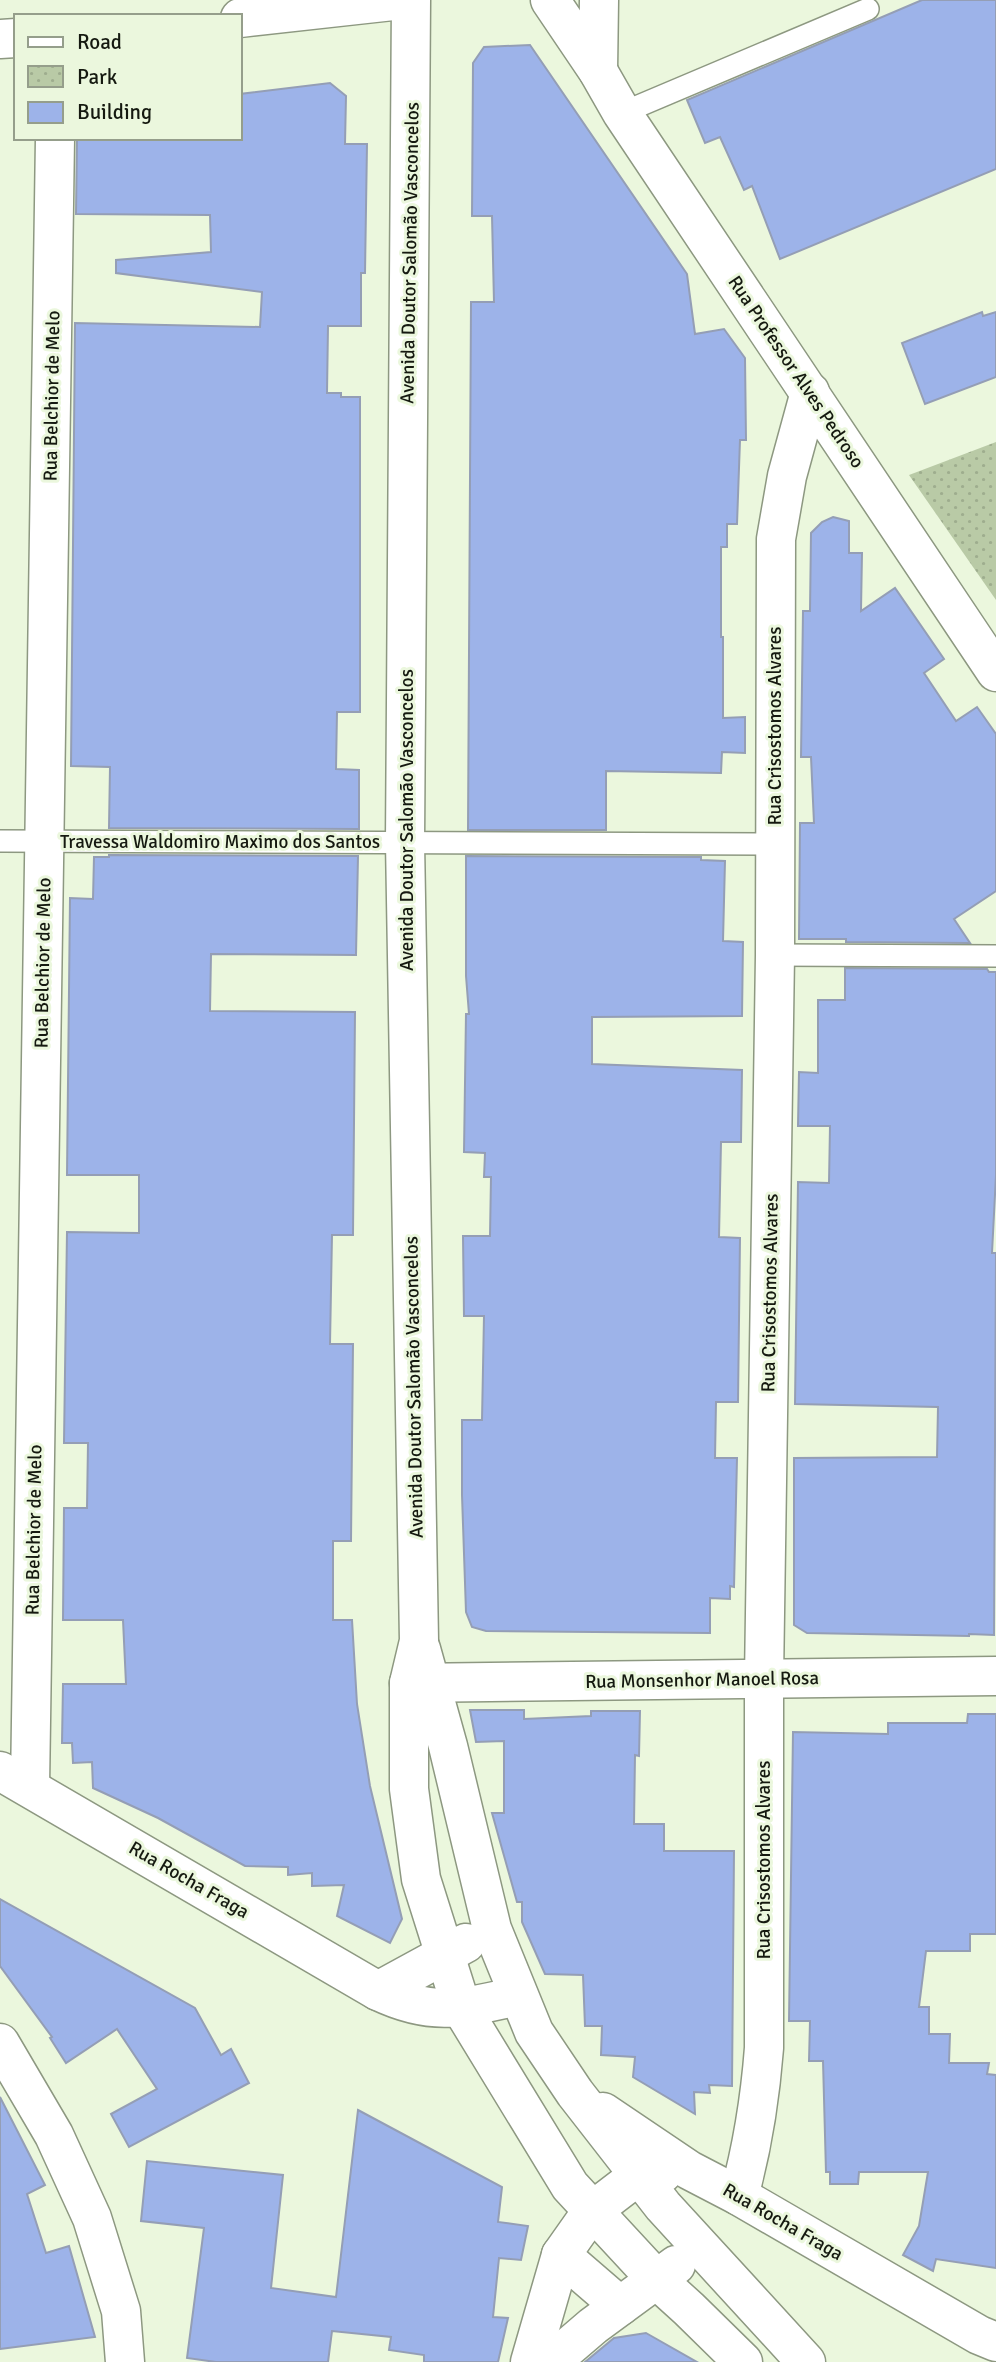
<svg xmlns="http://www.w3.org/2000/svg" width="996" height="2362" viewBox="0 0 996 2362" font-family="Signika,sans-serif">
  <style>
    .park { fill: url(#park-dots) }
    .building { fill: #9db3e9; stroke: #949eb5; stroke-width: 2 }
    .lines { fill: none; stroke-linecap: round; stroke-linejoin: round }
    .service-casing { stroke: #8d9881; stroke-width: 24 }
    .minor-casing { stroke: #8d9881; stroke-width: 41 }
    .primary-casing { stroke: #8d9881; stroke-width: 41 }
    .service { stroke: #fff; stroke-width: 21 }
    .minor { stroke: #fff; stroke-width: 38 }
    .primary { stroke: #fff; stroke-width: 38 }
    .labels { text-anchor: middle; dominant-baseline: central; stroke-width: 6; stroke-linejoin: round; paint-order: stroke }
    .street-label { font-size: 19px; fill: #151910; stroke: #ebf7dd }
  </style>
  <defs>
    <pattern id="park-dots" width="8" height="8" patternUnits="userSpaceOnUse" patternTransform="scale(1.75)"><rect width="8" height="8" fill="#b9caa6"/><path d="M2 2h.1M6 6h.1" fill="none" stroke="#9ead8e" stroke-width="1.8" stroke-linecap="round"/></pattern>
  </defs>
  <rect width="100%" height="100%" fill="#ebf7dd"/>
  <!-- park -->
  <polygon class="park" points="996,442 996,600 909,475"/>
  <!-- building -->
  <g class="building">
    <polygon points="922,0 996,0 996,169 780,259 752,186 744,190 720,137 705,143 687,100"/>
    <polygon points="530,45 687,274 695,334 724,329 745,358 746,440 740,440 737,524 727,524 727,547 721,547 721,637 723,637 723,718 745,717 745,753 722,752 721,773 606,771 606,830 468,830 471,302 494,302 492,216 472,216 473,63 484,47"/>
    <polygon points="330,83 346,96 345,144 367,144 365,273 361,273 361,326 328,326 327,393 341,393 341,397 360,397 360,712 337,712 336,769 359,770 359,829 109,828 110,767 71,766 75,323 260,327 262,292 116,273 116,260 211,252 210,215 76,214 77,138 240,138 240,94"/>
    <polygon points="982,312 983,316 996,312 996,377 925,404 902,343"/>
    <polygon points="833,517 849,521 849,553 862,553 861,611 895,588 944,659 924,673 956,721 977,707 996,734 996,891 954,919 970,943 846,942 846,939 799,939 800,823 814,823 811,757 801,757 803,611 810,611 811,533 822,522"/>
    <polygon points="109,855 358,856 356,955 211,954 210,1011 355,1012 353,1235 332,1235 330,1344 353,1344 351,1541 333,1541 333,1620 352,1620 357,1704 370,1786 402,1919 390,1943 337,1916 344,1885 312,1886 312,1873 288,1875 288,1867 245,1866 158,1818 93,1788 92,1762 73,1763 72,1743 62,1743 63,1684 126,1684 123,1620 63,1620 64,1508 87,1508 88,1443 64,1443 67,1232 139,1233 139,1175 67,1175 70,898 93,899 94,857 109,857"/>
    <polygon points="466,856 701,857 701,860 725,861 723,941 743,942 742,1016 592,1017 592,1064 742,1070 741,1142 721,1142 719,1237 740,1238 738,1402 716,1402 715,1458 737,1458 734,1587 730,1586 730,1599 710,1598 710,1633 486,1631 472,1627 466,1612 462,1495 462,1420 482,1420 484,1316 464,1316 463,1236 490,1236 491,1177 484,1177 485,1153 464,1152 466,1014 469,1014 466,976"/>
    <polygon points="845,968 987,969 989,972 996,972 996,1175 992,1253 996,1253 994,1635 969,1634 969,1636 807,1633 794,1625 794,1458 937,1457 938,1407 795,1404 798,1182 829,1183 830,1126 798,1126 799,1072 818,1073 818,1000 845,1000"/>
    <polygon points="470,1710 524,1710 524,1719 591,1716 591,1711 640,1711 639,1756 635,1755 634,1824 664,1824 664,1851 734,1851 732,2086 709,2085 710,2093 694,2092 695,2114 633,2077 635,2057 601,2055 602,2026 585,2026 583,1975 545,1974 522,1922 522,1902 517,1902 492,1813 504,1813 504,1741 476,1742"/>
    <polygon points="968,1714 996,1714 996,1934 970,1934 970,1951 926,1951 919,2007 929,2007 929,2034 950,2034 949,2063 989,2063 987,2074 996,2075 996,2268 936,2259 933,2271 903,2255 919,2226 928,2172 859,2172 858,2184 830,2184 830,2172 826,2172 823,2061 809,2061 810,2021 789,2021 793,1732 888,1734 888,1723 967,1723"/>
    <polygon points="0,1899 195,2008 221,2055 231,2049 249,2083 129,2147 111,2114 157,2089 117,2029 66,2063 50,2038 52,2037 0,1966"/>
    <polygon points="0,2097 45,2185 27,2194 46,2253 69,2246 95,2337 0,2349"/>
    <polygon points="358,2110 502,2187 498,2222 528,2226 521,2260 499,2258 493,2317 508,2318 498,2362 424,2362 424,2355 389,2350 391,2337 332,2331 328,2362 216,2362 187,2358 204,2228 141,2221 147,2161 283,2175 271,2288 336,2297"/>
    <polygon points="646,2333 697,2362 585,2362 614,2338"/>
  </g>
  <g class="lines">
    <!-- service casing -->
    <g class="service-casing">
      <g id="service">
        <polyline points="622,113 868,9"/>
        <polyline points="0,841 775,844"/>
        <polyline points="775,955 996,956"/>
      </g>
    </g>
    <!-- minor casing -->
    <g class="minor-casing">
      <g id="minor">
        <polyline points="411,0 405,842 419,1641 409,1683 409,1789 421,1879 462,2009 570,2186 657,2280 689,2309 743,2362"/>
        <polyline points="550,0 598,71 622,113 996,672"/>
        <polyline points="598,71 599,0"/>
        <polyline points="421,1649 448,1746 492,1929 534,2032 575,2093 663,2206 806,2362"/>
        <polyline points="409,1683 996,1676"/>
        <path d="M0 1771 378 1991C432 2017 463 2008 518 1996"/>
        <polyline points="30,1787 55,138"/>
        <polyline points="378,1991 466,1943"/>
        <polyline points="0,2043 54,2135 92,2218 121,2311 125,2362"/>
        <polyline points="603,2112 689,2170 739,2196 979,2335 996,2342"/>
        <path d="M739 2196C753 2145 760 2100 764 2048V1679L775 955 776 539 787 476 810 392"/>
        <polyline points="561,2255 620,2306"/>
        <polyline points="530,2362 561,2255 592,2211 639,2175 663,2173"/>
        <polyline points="551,2362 593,2326 676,2265"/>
      </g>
    </g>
    <!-- primary casing -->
    <g class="primary-casing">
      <g id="primary">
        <polyline points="240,18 402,0"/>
        <polyline points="0,39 16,38"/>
      </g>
    </g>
    <!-- service -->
    <use href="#service" class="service"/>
    <!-- minor -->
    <use href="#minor" class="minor"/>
    <!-- primary -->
    <use href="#primary" class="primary"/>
  </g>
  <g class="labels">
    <!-- street labels -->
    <g class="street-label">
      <text transform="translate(410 253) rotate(-89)">Avenida Doutor Salomão Vasconcelos</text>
      <text transform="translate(796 372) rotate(56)">Rua Professor Alves Pedroso</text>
      <text transform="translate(52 396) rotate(-89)">Rua Belchior de Melo</text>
      <text transform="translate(775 726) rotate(-90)">Rua Crisostomos Alvares</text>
      <text transform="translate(407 820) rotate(-90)">Avenida Doutor Salomão Vasconcelos</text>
      <text x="220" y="842">Travessa Waldomiro Maximo dos Santos</text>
      <text transform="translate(43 963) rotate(-89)">Rua Belchior de Melo</text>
      <text transform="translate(770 1293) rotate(-89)">Rua Crisostomos Alvares</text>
      <text transform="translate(414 1387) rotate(-91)">Avenida Doutor Salomão Vasconcelos</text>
      <text transform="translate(34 1530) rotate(-89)">Rua Belchior de Melo</text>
      <text transform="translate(702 1680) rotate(-1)">Rua Monsenhor Manoel Rosa</text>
      <text transform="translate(764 1860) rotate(-90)">Rua Crisostomos Alvares</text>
      <text transform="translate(189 1880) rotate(30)">Rua Rocha Fraga</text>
      <text transform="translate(783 2222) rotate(30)">Rua Rocha Fraga</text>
    </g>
  </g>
  <!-- legend -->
  <rect x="14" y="14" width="228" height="126" fill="#ebf7dd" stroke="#959e8b" stroke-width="2"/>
  <rect x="28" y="37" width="35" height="10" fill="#ffffff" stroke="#959e8b" stroke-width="2"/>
  <text x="77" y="49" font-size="21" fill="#151910">Road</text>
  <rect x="28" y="66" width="35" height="21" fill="url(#park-dots)" stroke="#959e8b" stroke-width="2"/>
  <text x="77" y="84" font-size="21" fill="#151910">Park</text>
  <rect x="28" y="102" width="35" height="21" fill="#9db3e9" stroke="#959e8b" stroke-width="2"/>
  <text x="77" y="119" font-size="21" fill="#151910">Building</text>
</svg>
